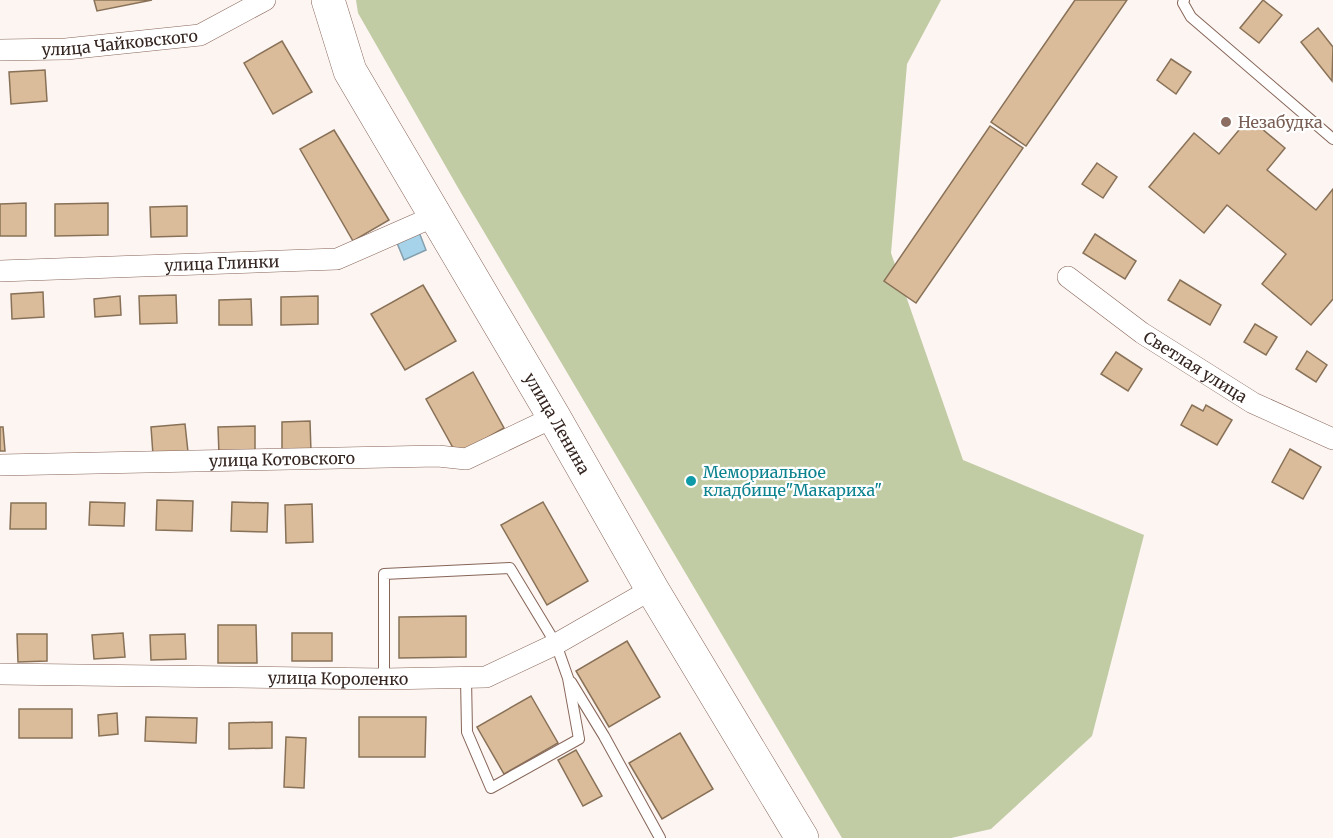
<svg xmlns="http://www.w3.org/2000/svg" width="1333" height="838" viewBox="0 0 1333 838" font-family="Merriweather,serif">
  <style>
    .green { fill: #c1cba4 }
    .water { fill: #a6d3e9; stroke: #849fad; stroke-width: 1.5 }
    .building { fill: #dabc9b; stroke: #887157; stroke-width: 1.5 }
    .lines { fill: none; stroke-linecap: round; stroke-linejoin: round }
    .lane-casing { stroke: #866558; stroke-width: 12 }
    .street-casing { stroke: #866558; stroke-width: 22 }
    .primary-casing { stroke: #866558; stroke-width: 34 }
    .lane { stroke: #fff; stroke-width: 10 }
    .street { stroke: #fff; stroke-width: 21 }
    .primary { stroke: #fff; stroke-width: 33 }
    .education-dot { fill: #8d6e63; stroke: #fff; stroke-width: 2 }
    .culture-dot { fill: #0f9aa8; stroke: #fff; stroke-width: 2 }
    .labels { text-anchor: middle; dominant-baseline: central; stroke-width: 4.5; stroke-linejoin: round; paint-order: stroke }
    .street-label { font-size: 16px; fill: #342520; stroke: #fff }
    .education-label { font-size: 16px; fill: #785e54; stroke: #fff; text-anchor: start }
    .culture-label { font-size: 16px; fill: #0d838f; stroke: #fff; text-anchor: start }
  </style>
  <rect width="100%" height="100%" fill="#fdf5f2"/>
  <!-- green -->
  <polygon class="green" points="356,0 941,0 907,64 891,253 963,460 1144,535 1092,736 991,829 951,838 842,838 461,193 358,13"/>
  <!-- water -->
  <polygon class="water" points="419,232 426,250 404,260 397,243"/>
  <!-- building -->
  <g class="building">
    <polygon points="94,0 152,0 97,11"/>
    <polygon points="1075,0 1127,0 1026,146 991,122"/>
    <polygon points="1263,0 1282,15 1259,43 1240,28"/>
    <polygon points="1318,28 1333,47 1332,81 1301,42"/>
    <polygon points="282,41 312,92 273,114 244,63"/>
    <polygon points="1171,59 1191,72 1176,94 1157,80"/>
    <polygon points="45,70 47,101 11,104 9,72"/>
    <polygon points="1249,118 1285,148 1267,170 1316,210 1333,189 1333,299 1311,325 1262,284 1286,254 1227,205 1204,233 1149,187 1194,133 1219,154"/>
    <polygon points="990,126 1023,148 916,303 884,281"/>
    <polygon points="334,130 389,220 353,241 300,149"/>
    <polygon points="1097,163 1117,177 1103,198 1082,184"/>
    <polygon points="26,203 26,236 0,236 0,204"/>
    <polygon points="108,203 108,235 55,236 55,204"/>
    <polygon points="187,206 187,236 151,237 150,207"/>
    <polygon points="1095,234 1136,261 1125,279 1083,253"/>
    <polygon points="1180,280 1221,305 1210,325 1168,300"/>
    <polygon points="423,285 456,341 405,370 371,314"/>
    <polygon points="43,292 44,317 12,319 11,294"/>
    <polygon points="176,295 177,323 140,324 139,296"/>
    <polygon points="120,296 121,315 95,317 94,299"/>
    <polygon points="318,296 318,324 281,325 281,297"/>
    <polygon points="251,299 252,325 219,325 219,300"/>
    <polygon points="1255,324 1277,337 1266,355 1244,342"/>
    <polygon points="1307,351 1327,365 1316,382 1296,369"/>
    <polygon points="1116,352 1142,369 1128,391 1101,374"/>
    <polygon points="473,372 504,428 457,455 426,399"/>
    <polygon points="1192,405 1203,411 1206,405 1232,420 1217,445 1181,425"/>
    <polygon points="310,421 311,452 282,453 282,422"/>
    <polygon points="185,424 188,452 153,455 151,427"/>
    <polygon points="255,426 255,454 219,455 218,427"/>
    <polygon points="0,427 3,427 5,451 0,451"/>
    <polygon points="1290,449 1321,467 1303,499 1272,482"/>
    <polygon points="157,500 193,501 192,531 156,530"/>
    <polygon points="90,502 125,503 124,526 89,525"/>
    <polygon points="232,502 268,503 267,532 231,531"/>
    <polygon points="543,502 588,581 547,605 501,525"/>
    <polygon points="11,503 46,503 46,529 10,529"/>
    <polygon points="312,504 313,542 286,543 285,505"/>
    <polygon points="466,616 466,657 399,658 399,617"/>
    <polygon points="218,625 256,625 257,663 218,663"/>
    <polygon points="123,633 125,657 94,659 92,635"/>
    <rect x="292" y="633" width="40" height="28"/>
    <polygon points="17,634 47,634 47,661 18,662"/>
    <polygon points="185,634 186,659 151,660 150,635"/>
    <polygon points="627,641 660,697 609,727 576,671"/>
    <polygon points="531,696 558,743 504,774 477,727"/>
    <rect x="19" y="709" width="53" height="29"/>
    <polygon points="117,713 118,734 99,736 98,715"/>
    <polygon points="146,717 197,718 196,743 145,741"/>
    <polygon points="359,717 426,717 425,757 359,757"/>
    <polygon points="272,722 272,748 229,749 229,723"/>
    <polygon points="680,733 713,789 662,819 629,763"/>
    <polygon points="286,737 306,738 304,788 284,787"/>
    <polygon points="576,750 602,796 583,806 558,760"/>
  </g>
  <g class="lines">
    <!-- lane casing -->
    <g class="lane-casing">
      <g id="lane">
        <polyline points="1184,0 1183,3 1191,17 1333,139"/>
        <polyline points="384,679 384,574 510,568 556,644 568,678 579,739 491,788 467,732 466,678"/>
        <polyline points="571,682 604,736 660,838"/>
      </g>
    </g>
    <!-- street casing -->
    <g class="street-casing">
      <g id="street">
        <path id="s1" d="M0 50 66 49 200 35 265 0"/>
        <path id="s2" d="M0 271 337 259 435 216"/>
        <path id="s3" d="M1068 277 1142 333 1253 403 1333 439"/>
        <path id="s4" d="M0 465 438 456 466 459 554 417"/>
        <path id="s5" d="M0 674 384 679 486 677 556 644 652 589"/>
      </g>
    </g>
    <!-- primary casing -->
    <g class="primary-casing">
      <g id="primary">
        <path id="s6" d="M328 0 350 71 554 417 652 589 802 838"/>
      </g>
    </g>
    <!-- lane -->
    <use href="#lane" class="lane"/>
    <!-- street -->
    <use href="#street" class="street"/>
    <!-- primary -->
    <use href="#primary" class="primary"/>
  </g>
  <!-- markers -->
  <circle class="education-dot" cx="1226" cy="122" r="6"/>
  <circle class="culture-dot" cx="691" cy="481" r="6"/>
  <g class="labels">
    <!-- street labels -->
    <g class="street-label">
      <text stroke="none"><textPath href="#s1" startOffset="120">улица Чайковского</textPath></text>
      <text stroke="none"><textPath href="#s2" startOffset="222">улица Глинки</textPath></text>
      <text stroke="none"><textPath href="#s3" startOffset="156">Светлая улица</textPath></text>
      <text stroke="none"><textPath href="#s6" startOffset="483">улица Ленина</textPath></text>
      <text stroke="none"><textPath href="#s4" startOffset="282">улица Котовского</textPath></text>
      <text stroke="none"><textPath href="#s5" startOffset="338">улица Короленко</textPath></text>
    </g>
    <!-- education labels -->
    <g class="education-label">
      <text x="1238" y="122">Незабудка</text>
    </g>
    <!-- culture labels -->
    <g class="culture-label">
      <text x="703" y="472">Мемориальное<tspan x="703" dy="18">кладбище"Макариха"</tspan></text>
    </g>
  </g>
</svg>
